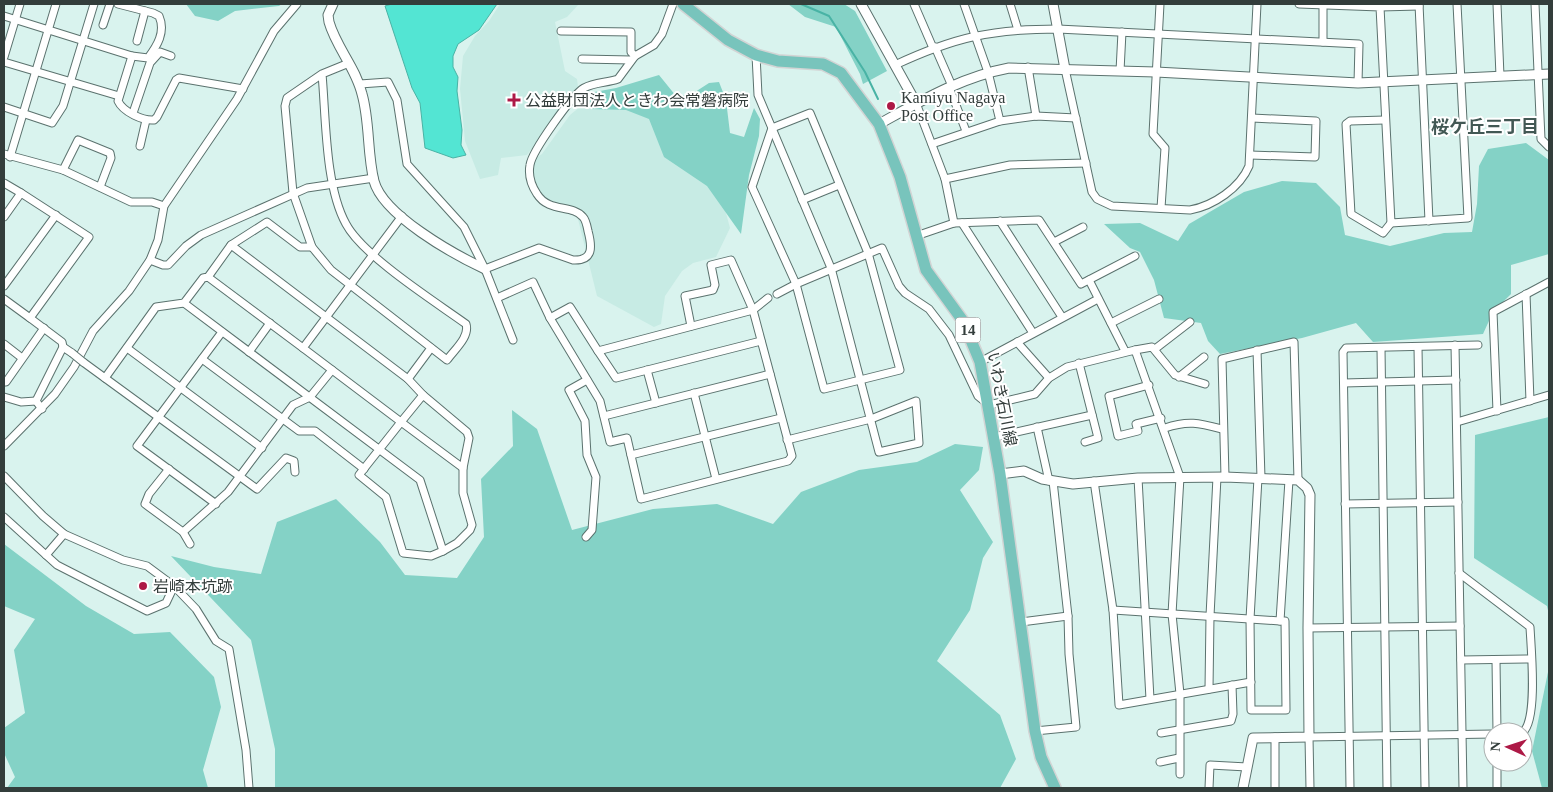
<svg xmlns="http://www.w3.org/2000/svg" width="1553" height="792" viewBox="0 0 1553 792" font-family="'Times New Roman','Noto Sans JP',serif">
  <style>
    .built { fill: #c7ebe4 }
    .green { fill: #84d2c6 }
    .water { fill: #53e5d3; stroke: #49b3a5 }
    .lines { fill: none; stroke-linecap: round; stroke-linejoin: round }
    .stream { stroke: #49b3a5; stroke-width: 2 }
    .minor-casing { stroke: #5b726e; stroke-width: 9 }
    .tertiary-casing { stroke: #5b726e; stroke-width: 11 }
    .primary-casing { stroke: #d2d4d4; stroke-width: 14 }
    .minor { stroke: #fff; stroke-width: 7 }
    .tertiary { stroke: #fff; stroke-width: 9 }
    .primary { stroke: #78c4bc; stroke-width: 11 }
    .minor-bridge-casing { stroke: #5b726e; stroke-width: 9; stroke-linecap: butt }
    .minor-bridge { stroke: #fff; stroke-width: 7 }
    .poi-dot { fill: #ad1946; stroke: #fff; stroke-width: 2 }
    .labels { text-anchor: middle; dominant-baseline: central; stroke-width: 4; stroke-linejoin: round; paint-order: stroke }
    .shield { fill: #fff; stroke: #707776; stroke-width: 1 }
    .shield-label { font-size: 15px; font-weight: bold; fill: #333d3b }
    .poi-label { font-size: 16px; fill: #333d3b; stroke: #fff; text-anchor: start }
    .street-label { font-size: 16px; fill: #333d3b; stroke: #fff }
    .neighbourhood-label { font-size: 18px; font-weight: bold; fill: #425854; stroke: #fff }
  </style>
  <rect width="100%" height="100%" fill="#d9f3ee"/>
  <!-- built -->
  <g class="built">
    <polygon points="500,4 579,4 567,17 555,22 565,71 577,79 578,87 527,155 501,158 498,175 480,179 465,141 460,89 463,56 475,36 489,21"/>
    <polygon points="607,96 643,104 718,183 730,228 716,257 693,263 682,271 665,296 661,324 654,327 597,296 577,215 539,197 529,163 542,154 570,115 586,102"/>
  </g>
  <!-- green -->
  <g class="green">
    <polygon points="186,4 282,4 279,6 235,11 218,21 195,16"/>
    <polygon points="788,4 844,4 855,11 887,71 863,84 860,74 836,27 805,17"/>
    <polygon points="659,75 676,96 692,94 709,83 719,82 726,100 730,133 744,137 754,108 760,119 759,136 749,175 741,234 707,186 664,157 649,119 626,110 590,109 589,93 616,88"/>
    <polygon points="1526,143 1549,160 1549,254 1511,265 1511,294 1493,312 1483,334 1373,342 1356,323 1302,338 1220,354 1208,341 1201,323 1164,318 1154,280 1140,252 1130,248 1104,224 1140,223 1178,241 1189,224 1244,192 1282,181 1316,183 1340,207 1345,235 1390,246 1444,233 1472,232 1477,204 1479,166 1488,149"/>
    <polygon points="512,410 537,429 572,530 653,509 717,504 773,524 801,492 859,470 917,462 955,444 983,447 979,470 960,490 993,542 983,558 970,610 937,661 1000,715 1016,759 1000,788 275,788 275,749 251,640 171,556 214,567 261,574 277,522 336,499 380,542 405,575 457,578 484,537 481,479 513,446"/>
    <polygon points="1549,417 1549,615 1547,606 1474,558 1475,435"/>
    <polygon points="4,544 86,606 134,634 170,632 214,677 221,707 203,770 208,788 7,788 15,777 4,753 4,728 25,713 14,650 35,619 4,606"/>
    <polygon points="1549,667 1549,788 1542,788 1532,751"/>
  </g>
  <!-- water -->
  <polygon class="water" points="392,4 497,4 479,30 458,44 453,56 453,67 458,77 457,91 462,130 461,145 466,155 453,158 425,148 420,103 412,88 385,6"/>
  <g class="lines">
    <!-- stream -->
    <polyline class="stream" points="801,4 829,16 865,72 878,99"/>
    <!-- minor casing -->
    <g class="minor-casing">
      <g id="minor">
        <polyline points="914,4 933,48"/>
        <polyline points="964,4 988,72 1000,121"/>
        <polyline points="1010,4 1018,30"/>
        <polyline points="1160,4 1153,134 1165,148 1161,208"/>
        <polyline points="1299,4 1380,7 1391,223 1468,218 1457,4"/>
        <polyline points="1419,4 1429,221"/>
        <polyline points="1497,4 1500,76"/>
        <polyline points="1535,4 1541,139 1549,147"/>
        <polyline points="1380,7 1419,6"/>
        <path d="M4 16 132 56 148 58C157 46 166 32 159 16L153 13 118 4"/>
        <polyline points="103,25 110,4"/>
        <polyline points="561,31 631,32 631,52 635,56"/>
        <polyline points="137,41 145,11"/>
        <polyline points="1323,42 1323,4"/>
        <polyline points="935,47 952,86"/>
        <polyline points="756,55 758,95 831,268 879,452 919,443 916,401 871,419 787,440"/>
        <path d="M132 56 118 101C123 112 143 121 154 120L157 117 176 80 179 78 243 89"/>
        <polyline points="4,57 20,4"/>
        <polyline points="582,59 631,60"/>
        <polyline points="4,62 119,96"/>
        <path d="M895 65C955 37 992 29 1058 29L1359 44 1358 83"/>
        <polyline points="1028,67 1036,116"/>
        <path d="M1065 69 1092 192 1097 199 1112 206 1190 210C1213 206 1240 188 1249 166L1257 4"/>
        <polyline points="1120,71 1122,32"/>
        <path d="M322 74C326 118 325 186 346 224 363 256 434 301 466 324 470 337 454 350 447 360L331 270 312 247 293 193 285 106 287 98 322 74 349 63"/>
        <polyline points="360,84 388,82 397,100 407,164 464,227 485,269 513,340"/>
        <polyline points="949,87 966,131"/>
        <polyline points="916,103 945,179 954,223"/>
        <polyline points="4,107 52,123 63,106 94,4"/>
        <polyline points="133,113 150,63 160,52 171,56"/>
        <polygon points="810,113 868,253 900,370 824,389 796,284 752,187 772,128"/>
        <polyline points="1385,120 1350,121 1346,124 1351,214 1383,233 1391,223"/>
        <polyline points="932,144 1000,121 1036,116 1076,118"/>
        <polyline points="140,146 146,120"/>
        <polyline points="4,154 63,170 131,202 152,202 164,206"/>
        <polyline points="1250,155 1315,157 1316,121 1252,118"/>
        <polyline points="10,157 56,4"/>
        <polyline points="63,170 78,140 110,153 111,158 100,187"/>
        <polyline points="945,179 1010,165 1086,163"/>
        <polyline points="4,183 21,193"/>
        <polyline points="802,200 839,185"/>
        <polyline points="4,217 21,193 89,237 30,318 4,299"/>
        <polyline points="1000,221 1062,317"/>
        <polyline points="962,223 1033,333"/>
        <polyline points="916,236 954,223 1039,220 1081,284 1135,256"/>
        <polyline points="1054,242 1083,227"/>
        <polyline points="231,245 408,379 423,395"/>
        <polyline points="150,260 163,265 168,265 186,246 201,235 307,188 374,178"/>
        <path d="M485 269 539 248 573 260C594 261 592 246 588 231 587 226 586 220 583 217 572 204 549 213 537 194 531 185 528 176 530 165 532 151 572 95 584 88 595 82 607 83 618 79L635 56 654 45 662 34 673 4"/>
        <polyline points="208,277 303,348"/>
        <polyline points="1089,280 1125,351"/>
        <polyline points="4,286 56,215"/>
        <polyline points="777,294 796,284 882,248 899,286 905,293 929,309 949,335 978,396 989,405 1035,394 1049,378 1067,367 1135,350 1180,477 1172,614 1180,694 1180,774"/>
        <polyline points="1526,294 1530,401"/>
        <polyline points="497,298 533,282 550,318 600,401 610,442 627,438 641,499 788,461 792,456 753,310 731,260 711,265 715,285 713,290 685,296 691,326"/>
        <path d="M184 303 420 480 443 551 431 556 403 553 386 497 359 475C373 457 387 440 401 422L463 468 469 438 467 432 423 395 401 422 303 348 402 216"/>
        <polyline points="30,318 62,342 63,347"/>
        <polyline points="550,318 570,307 598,351"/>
        <polyline points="1111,323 1159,299"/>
        <polyline points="761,341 616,378 598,351 753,310 768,298"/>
        <polyline points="1017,342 1049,378"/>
        <polyline points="4,344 22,358"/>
        <polyline points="1455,345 1463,788"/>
        <polyline points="1418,347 1425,788"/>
        <polyline points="127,348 262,448"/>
        <polyline points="1381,348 1387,788"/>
        <polyline points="1155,349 1190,322"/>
        <polyline points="1135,350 1152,347 1175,375 1205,384"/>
        <polyline points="1257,350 1261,478"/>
        <polyline points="249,352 270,323"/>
        <polyline points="202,359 299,431 315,431 364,469"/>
        <polyline points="83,362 257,489 286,458 294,461 295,472"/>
        <polyline points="980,362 1098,299"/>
        <polyline points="1079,363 1098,438 1085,442"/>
        <polyline points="647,370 656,403"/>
        <polyline points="1179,377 1204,357"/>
        <polyline points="105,378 156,307 184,303 203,278 208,277 231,245 267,222 300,247 312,247"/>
        <polyline points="408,379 431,348"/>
        <polyline points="4,382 6,382 44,328"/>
        <polyline points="1344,383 1456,380"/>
        <polyline points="1149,385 1109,396 1118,436 1138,431 1136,424 1161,418"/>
        <polyline points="694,393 716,479"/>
        <polyline points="4,397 21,402 36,401"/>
        <polyline points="42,409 36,401 63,347 72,353"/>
        <polyline points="1497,411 1493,312 1549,282"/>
        <polyline points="604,416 770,374"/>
        <polyline points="1457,422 1549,395"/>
        <polyline points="1037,427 1049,481"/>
        <path d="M1165 428C1188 420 1199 423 1222 429"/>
        <polyline points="994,437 1092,415"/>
        <polyline points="4,446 55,394 74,367 93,331 129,291 150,260 158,240 164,206 237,99 274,31 297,4"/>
        <polyline points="631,455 781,418"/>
        <polyline points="169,469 149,494 145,504 183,532 190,544"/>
        <polyline points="4,476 43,516 64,534 123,560 147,566 174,586 196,609 216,641 229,649 246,750 249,788"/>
        <polyline points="1225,477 1222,359 1294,342 1298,480"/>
        <polyline points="1138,478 1150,699"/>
        <polyline points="1258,478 1250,619 1251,710 1286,710 1285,621 1280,621 1289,480"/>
        <polyline points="1094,481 1113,610 1119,705 1251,682"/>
        <polyline points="216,504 137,446 222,332"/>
        <polyline points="1345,504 1458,502"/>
        <polyline points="4,517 57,565 147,611 166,603 174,586"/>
        <polyline points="183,532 228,492 293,405 310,397 332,370"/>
        <polyline points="586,537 592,530 596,477 587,455 585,421 569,390 587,380"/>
        <polyline points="443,551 457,543 470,530 472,525 463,493 463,468"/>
        <polyline points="46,555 64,534"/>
        <path d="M1459 573 1530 627C1531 648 1538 719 1523 732"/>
        <polyline points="1113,610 1280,621"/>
        <polyline points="1021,622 1068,616"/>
        <polyline points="1308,628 1460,626"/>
        <polyline points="1461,660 1531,659"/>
        <polyline points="1496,660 1497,732"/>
        <polyline points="1209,689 1210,616 1217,477"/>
        <polyline points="1035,731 1076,727 1069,654 1068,616 1053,481"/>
        <polyline points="1161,733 1231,721 1233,714 1232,685"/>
        <polyline points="1275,737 1275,788"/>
        <polyline points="1160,762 1179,758"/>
        <polyline points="1497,762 1497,788"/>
        <polyline points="1209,788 1210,765 1247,767"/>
        <polyline points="1310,788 1309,737 1493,734"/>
        <polyline points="1350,788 1343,352 1346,348 1478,345"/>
      </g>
    </g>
    <!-- tertiary casing -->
    <g class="tertiary-casing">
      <g id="tertiary">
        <path d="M333 4 328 15 329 22C336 47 356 68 362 94 370 122 367 153 374 181 383 215 453 254 485 269"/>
        <polyline points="861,4 916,103"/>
        <polyline points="1053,4 1065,69"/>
        <path d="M879 124C921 101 961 77 1009 68L1156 72 1358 83 1549 74"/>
        <polyline points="1000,474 1024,471 1042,479 1073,484 1138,478 1225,477 1298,480 1307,488 1310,495 1308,628 1309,737 1253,738 1243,788"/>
      </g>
    </g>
    <!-- primary casing -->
    <g class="primary-casing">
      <polyline id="primary" points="683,4 728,40 756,55 778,61 823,64 841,73 879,124 900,177 926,270 963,321 980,362 1000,474 1035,731 1041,757 1055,788"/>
    </g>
    <!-- minor -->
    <use href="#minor" class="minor"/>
    <!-- tertiary -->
    <use href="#tertiary" class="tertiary"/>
    <!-- primary -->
    <use href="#primary" class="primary"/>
    <!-- minor-bridge casing -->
    <g class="minor-bridge-casing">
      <polyline id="minor-bridge" points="72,353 83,362"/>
    </g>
    <!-- minor-bridge -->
    <use href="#minor-bridge" class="minor-bridge"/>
  </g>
  <!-- markers -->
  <g class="poi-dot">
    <path d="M511.5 92.5h5v5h5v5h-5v5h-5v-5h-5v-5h5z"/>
    <circle cx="891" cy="106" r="5"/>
    <circle cx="143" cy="586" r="5"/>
  </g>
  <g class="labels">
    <!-- shield labels -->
    <rect class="shield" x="955.5" y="317.5" width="25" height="25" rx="4"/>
    <g class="shield-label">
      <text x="968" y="330">14</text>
    </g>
    <!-- poi labels -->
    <g class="poi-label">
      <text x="901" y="97">Kamiyu Nagaya<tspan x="901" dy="18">Post Office</tspan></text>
      <text x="525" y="100">公益財団法人ときわ会常磐病院</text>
      <text x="153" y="586">岩崎本坑跡</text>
    </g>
    <!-- street labels -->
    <g class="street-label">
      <text transform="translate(1002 399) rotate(79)">いわき石川線</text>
    </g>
    <!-- neighbourhood labels -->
    <g class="neighbourhood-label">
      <text x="1485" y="127">桜ケ丘三丁目</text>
    </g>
  </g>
  <!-- border -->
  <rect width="1553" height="792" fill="none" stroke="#333d3b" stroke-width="10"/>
  <!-- north arrow -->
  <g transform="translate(1508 747) rotate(273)"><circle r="24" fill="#ffffff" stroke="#adb1b1"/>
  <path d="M0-4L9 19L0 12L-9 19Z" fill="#ad1946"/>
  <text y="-8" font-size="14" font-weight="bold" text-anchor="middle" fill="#333d3b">N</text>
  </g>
</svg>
